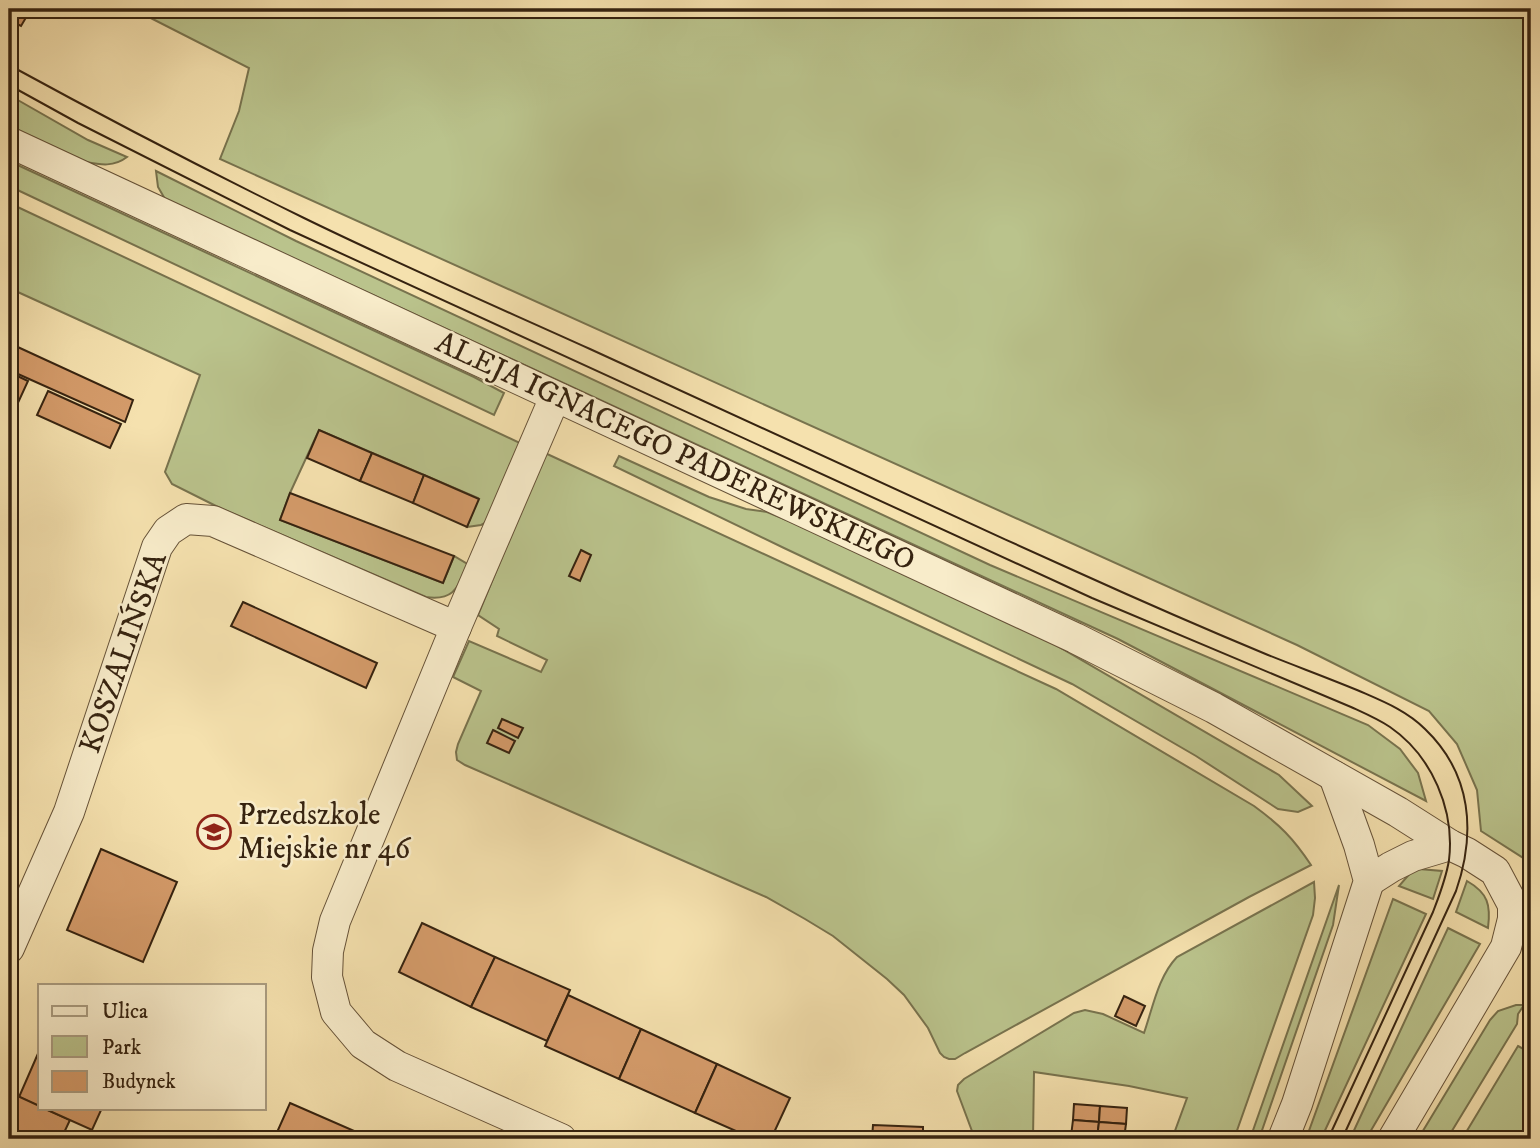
<svg xmlns="http://www.w3.org/2000/svg" width="1540" height="1148" viewBox="0 0 1540 1148" font-family="'IM FELL DW Pica',serif">
  <style>
    .green { fill: #bac38c; stroke: #78734e; stroke-width: 2 }
    .building { fill: #d49b6a; stroke: #362310; stroke-width: 2 }
    .lines { fill: none; stroke-linecap: round; stroke-linejoin: round }
    .minor-casing { stroke: #665238; stroke-width: 32 }
    .minor { stroke: #f8ecca; stroke-width: 30 }
    .tram { stroke: #362310; stroke-width: 2 }
    .labels { text-anchor: middle; dominant-baseline: central; stroke-width: 5; stroke-linejoin: round; paint-order: stroke }
    .street-label { font-size: 30px; fill: #362310; stroke: #f8ecca }
    .poi-label { font-size: 30px; fill: #362310; stroke: #f8ecca; text-anchor: start }
  </style>
  <rect width="100%" height="100%" fill="#f5e1ae"/>
  <filter id="stains"><feTurbulence type="fractalNoise" baseFrequency=".00286" numOctaves="4"/><feColorMatrix values="0 0 0 0 .2 0 0 0 0 .09 0 0 0 0 .02 0 0 0 .5 -.17"/></filter>
  <radialGradient id="worn" r=".72"><stop offset=".6" stop-color="#630" stop-opacity="0"/><stop offset="1" stop-color="#630" stop-opacity=".3"/></radialGradient>
  <!-- green -->
  <g class="green">
    <polygon points="133,9 1531,9 1531,863 1481,831 1477,790 1457,744 1429,711 1297,645 220,159 239,111 249,68"/>
    <path d="M9 95 88 140 127 157C114 167 101 165 86 162L9 126Z"/>
    <polygon points="9,161 474,377 504,393 494,415 9,186"/>
    <polygon points="156,171 296,241 990,565 1368,725 1400,749 1418,773 1426,801 1118,639 165,199 158,187"/>
    <path d="M9 203 522 444 489 521 481 525 467 527 478 498 319 430 290 493 280 520 443 583 454 556 469 565C458 587 454 601 426 597L222 509 172 484 165 472 200 375 9 288Z"/>
    <path d="M545 453 1056 689 1254 806C1280 825 1293 838 1311 865L1249 897 965 1053 955 1059H949L944 1057 940 1053 928 1028 904 995 887 979 833 936 805 919 766 897 465 765 457 760 456 752 458 744 481 691 453 677 469 641 541 672 547 660 497 636 499 629 478 615Z"/>
    <polygon points="619,456 709,497 746,509 767,512 794,523 1047,640 1279,775 1312,806 1298,812 1278,809 1196,756 1072,684 784,548 614,466"/>
    <polygon points="1419,869 1442,871 1433,899 1399,886 1412,871"/>
    <path d="M1467 881C1488 893 1491 905 1488 928L1456 912Z"/>
    <path d="M1314 882 1315 898 1313 915 1234 1139H1172L1187 1098 1129 1086 1034 1072 1033 1139H975L957 1091 958 1085 964 1079 1074 1013 1085 1010 1103 1014 1144 1033C1153 1007 1158 977 1177 957Z"/>
    <polygon points="1339,885 1333,925 1259,1139 1250,1139"/>
    <polygon points="1393,899 1426,914 1321,1139 1306,1139"/>
    <polygon points="1448,928 1480,944 1366,1139 1350,1139"/>
    <polygon points="1516,1005 1524,1005 1518,1014 1517,1024 1447,1139 1418,1139 1490,1020 1498,1011"/>
    <polygon points="1518,1046 1531,1053 1531,1139 1462,1139"/>
  </g>
  <!-- building -->
  <g class="building">
    <polygon points="9,9 31,9 21,26 9,20"/>
    <polygon points="9,343 133,400 125,422 9,370"/>
    <polygon points="9,372 28,381 17,405 9,401"/>
    <polygon points="48,391 121,424 110,448 37,415"/>
    <polygon points="319,430 372,453 360,481 307,458"/>
    <polygon points="372,453 424,475 413,503 360,481"/>
    <polygon points="424,475 479,499 467,527 413,503"/>
    <polygon points="290,493 454,556 443,583 280,520"/>
    <polygon points="581,550 591,555 580,581 569,576"/>
    <polygon points="243,602 377,663 366,688 231,626"/>
    <polygon points="502,719 523,728 518,738 498,728"/>
    <polygon points="493,730 515,741 509,753 487,743"/>
    <polygon points="9,763 17,767 9,785"/>
    <polygon points="101,849 177,882 143,962 67,930"/>
    <polygon points="422,923 495,957 471,1007 399,972"/>
    <polygon points="495,957 570,990 547,1041 471,1007"/>
    <polygon points="568,995 641,1029 619,1079 545,1046"/>
    <polygon points="1124,996 1145,1006 1136,1026 1115,1016"/>
    <polygon points="641,1029 717,1064 695,1113 619,1079"/>
    <polygon points="40,1049 40,1107 19,1097"/>
    <polygon points="717,1064 790,1098 771,1139 754,1139 695,1113"/>
    <polygon points="9,1092 70,1120 61,1139 9,1139"/>
    <polygon points="290,1103 368,1137 367,1139 274,1139"/>
    <polygon points="1074,1104 1100,1106 1099,1122 1073,1120"/>
    <polygon points="1100,1106 1127,1108 1126,1124 1099,1122"/>
    <polygon points="43,1108 102,1108 92,1130"/>
    <polygon points="1073,1120 1099,1122 1097,1138 1071,1136"/>
    <polygon points="1099,1122 1126,1124 1124,1139 1097,1138"/>
    <polygon points="873,1125 923,1127 923,1139 872,1139"/>
    <polygon points="1071,1136 1097,1138 1097,1139 1071,1139"/>
  </g>
  <g class="lines">
    <!-- minor casing -->
    <g class="minor-casing">
      <g id="minor">
        <polyline points="9,142 1075,638 1214,708 1398,812 1450,845 1467,853 1495,871 1513,905 1513,919 1506,947 1393,1139"/>
        <polyline points="555,397 456,627 335,921 328,951 327,977 336,1012 363,1044 397,1066 561,1139"/>
        <polyline points="1369,881 1391,867 1413,856 1450,845"/>
        <polyline points="9,948 69,812 157,547 168,531 186,519 213,521 456,627"/>
        <polyline points="1283,1139 1297,1104 1369,881 1359,845 1334,776"/>
      </g>
    </g>
    <!-- minor -->
    <use href="#minor" class="minor"/>
    <!-- tram -->
    <g class="tram">
      <path d="M9 65C106 118 204 169 304 218 398 264 495 306 590 349 752 423 913 498 1075 571 1139 600 1203 628 1268 655 1298 667 1328 678 1357 690 1382 701 1406 710 1425 729 1472 774 1476 833 1456 891L1342 1139"/>
      <path d="M9 85 78 123 290 230 1092 598 1351 707C1364 713 1378 719 1390 727 1432 756 1455 810 1449 860 1446 879 1439 896 1433 912L1328 1139"/>
    </g>
  </g>
  <!-- icons -->
  <defs>
    <g id="school-ring" transform="scale(1.75)"><circle r="9.5" fill="#f8ecca" stroke="#8f2418" stroke-width="1.5"/><path d="M0-5L7-2L0 1L-7-2ZM-4 1L0 2.5L4 1V4Q0 6-4 4Z" fill="#8f2418"/></g>
  </defs>
  <g fill-rule="evenodd">
    <use href="#school-ring" x="214" y="832"/>
  </g>
  <g class="labels">
    <!-- street labels -->
    <g class="street-label">
      <text transform="translate(675 452) rotate(25)">ALEJA IGNACEGO PADEREWSKIEGO</text>
      <text transform="translate(124 653) rotate(-71)">KOSZALIŃSKA</text>
    </g>
    <!-- poi labels -->
    <g class="poi-label">
      <text x="238" y="815">Przedszkole<tspan x="238" dy="34">Miejskie nr 46</tspan></text>
    </g>
  </g>
  <!-- margin -->
  <rect width="1540" height="1148" fill="none" stroke="#f5e1ae" stroke-width="35"/>
  <rect x="10" y="10" width="1519" height="1127" fill="none" stroke="#362310" stroke-width="3.5"/>
  <rect x="18" y="18" width="1505" height="1113" fill="none" stroke="#362310" stroke-width="2"/>
  <!-- legend -->
  <rect x="38" y="984" width="228" height="126" fill="#f8ecca" stroke="#aa9c80" stroke-width="2"/>
  <rect x="52" y="1006" width="35" height="10" fill="#f8ecca" stroke="#aa9c80" stroke-width="2"/>
  <text x="102" y="1018" font-size="21" fill="#362310">Ulica</text>
  <rect x="52" y="1036" width="35" height="21" fill="#bac38c" stroke="#aa9c80" stroke-width="2"/>
  <text x="102" y="1054" font-size="21" fill="#362310">Park</text>
  <rect x="52" y="1071" width="35" height="21" fill="#d49b6a" stroke="#aa9c80" stroke-width="2"/>
  <text x="102" y="1088" font-size="21" fill="#362310">Budynek</text>
  <rect width="100%" height="100%" filter="url(#stains)"/>
  <rect width="100%" height="100%" fill="url(#worn)"/>
</svg>
